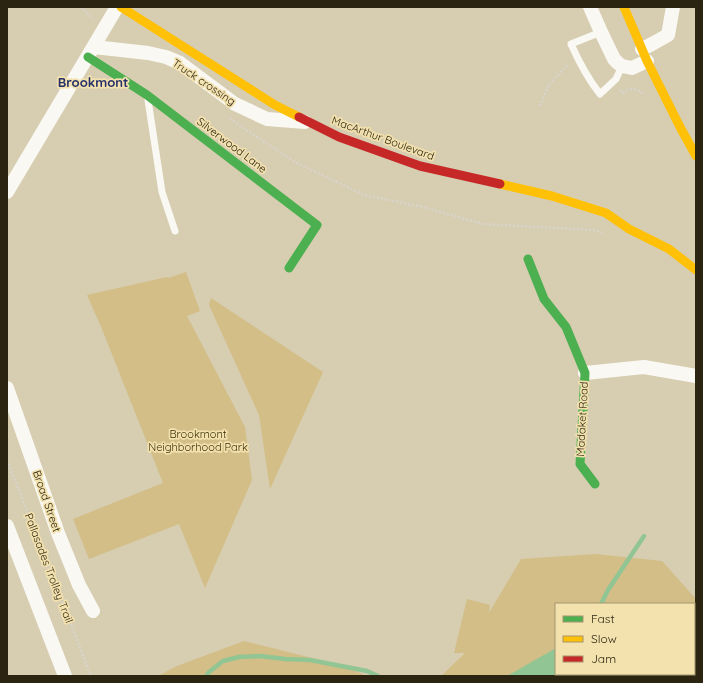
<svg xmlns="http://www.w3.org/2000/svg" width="703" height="683" viewBox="0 0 703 683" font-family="Quicksand,sans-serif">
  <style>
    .green { fill: #d2be86; fill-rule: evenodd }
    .water { fill: #92c594 }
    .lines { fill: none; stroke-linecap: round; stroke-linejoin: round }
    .stream { stroke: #92c594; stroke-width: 4.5 }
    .path { stroke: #d8d4ca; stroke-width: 2.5; stroke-dasharray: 2 2; stroke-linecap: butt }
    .lane { stroke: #f9f8f3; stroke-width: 7 }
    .street { stroke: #f9f8f3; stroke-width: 14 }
    .fast { stroke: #4caf50; stroke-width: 9 }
    .slow { stroke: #ffc107; stroke-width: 9 }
    .jam { stroke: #c62828; stroke-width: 9 }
    .labels { text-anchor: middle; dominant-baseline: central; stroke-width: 3.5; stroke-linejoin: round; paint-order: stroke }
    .street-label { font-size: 11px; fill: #2b2410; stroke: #f3e1ae }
    .park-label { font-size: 11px; fill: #3d3008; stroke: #f3e1ae }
    .quarter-label { font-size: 13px; font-weight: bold; fill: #233069; stroke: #f3e1ae }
  </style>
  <rect width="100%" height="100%" fill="#d7cdb1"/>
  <!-- green -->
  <g class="green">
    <polygon points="186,272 200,311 187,316 245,427 252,480 205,588 179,524 89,559 73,519 163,483 102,329 87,295 167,277 168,278"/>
    <polygon points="211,298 323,372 270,489 259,415 209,305"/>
    <path d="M596 554 662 561 696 599V676H441L465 653H454L467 599 490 605 489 613 521 559ZM556 604H694V674H556Z"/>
    <polygon points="244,641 344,666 367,676 158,676 177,666"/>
  </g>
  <!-- water -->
  <polygon class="water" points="556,648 556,674 575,674 574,676 507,676"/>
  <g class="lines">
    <!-- stream -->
    <g class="stream">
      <polyline points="601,604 608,590 644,536"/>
      <polyline points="206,676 209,672 223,661 239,657 260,656 285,659 310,660 367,671 378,676"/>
    </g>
    <!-- path -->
    <g class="path">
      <polyline points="81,7 93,19"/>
      <path d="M620 90 623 93C630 88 635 88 642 93L644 92"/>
      <polyline points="540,106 549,84 569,64"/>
      <polyline points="230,118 237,124 295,162 364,195 423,207 483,224 594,230 604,233"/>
      <polyline points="7,460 91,676"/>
    </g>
    <!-- lane -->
    <g class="lane">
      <path d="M601 32 571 44C579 62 588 79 600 94L616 79 622 66"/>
      <polyline points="148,100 162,192 175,231"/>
    </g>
    <!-- street -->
    <g class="street">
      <polyline points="590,7 601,32 614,59 618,63 622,66 632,68 647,61"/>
      <polyline points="94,47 148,53 166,57 180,63 235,104 267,119 305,122"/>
      <polyline points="642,49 652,44 668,35 673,7"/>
      <polyline points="7,192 117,7"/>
      <polyline points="585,373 644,367 696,376"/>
      <polyline points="7,388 58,533 79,585 93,611"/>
      <polyline points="7,526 65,676"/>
    </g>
    <!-- fast -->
    <g class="fast">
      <polyline points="88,57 147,95 317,225 289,268"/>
      <polyline points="528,259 544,299 566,327 585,373 580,464 595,484"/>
    </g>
    <!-- slow -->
    <g class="slow">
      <polyline points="121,7 275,105 299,117"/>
      <polyline points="624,7 647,61 680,127 696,156"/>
      <polyline points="500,184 552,196 606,213 629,229 669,249 696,270"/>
    </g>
    <!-- jam -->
    <polyline class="jam" points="299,117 339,137 420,166 500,184"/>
  </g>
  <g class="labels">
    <!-- street labels -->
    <g class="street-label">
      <text transform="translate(204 82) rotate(34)">Truck crossing</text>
      <text transform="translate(383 138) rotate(20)">MacArthur Boulevard</text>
      <text transform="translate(232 145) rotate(37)">Silverwood Lane</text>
      <text transform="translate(582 419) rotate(-87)">Madaket Road</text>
      <text transform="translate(47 501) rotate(71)">Broad Street</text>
      <text transform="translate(49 568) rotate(69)">Pallasades Trolley Trail</text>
    </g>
    <!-- park labels -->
    <g class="park-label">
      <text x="198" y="434">Brookmont<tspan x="198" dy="13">Neighborhood Park</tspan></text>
    </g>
    <!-- quarter labels -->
    <g class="quarter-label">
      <text x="93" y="82">Brookmont</text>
    </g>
  </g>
  <!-- border -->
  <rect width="703" height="683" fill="none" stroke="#2b2410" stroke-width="16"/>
  <!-- legend -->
  <rect x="555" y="603" width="140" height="72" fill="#f3e1ae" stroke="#a3956f"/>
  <rect x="563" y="616" width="20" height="6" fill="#4caf50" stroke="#a3956f"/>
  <text x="591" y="623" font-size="12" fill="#2b2410">Fast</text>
  <rect x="563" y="636" width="20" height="6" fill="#ffc107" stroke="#a3956f"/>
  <text x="591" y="643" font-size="12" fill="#2b2410">Slow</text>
  <rect x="563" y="656" width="20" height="6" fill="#c62828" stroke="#a3956f"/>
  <text x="591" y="663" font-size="12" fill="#2b2410">Jam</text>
</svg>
